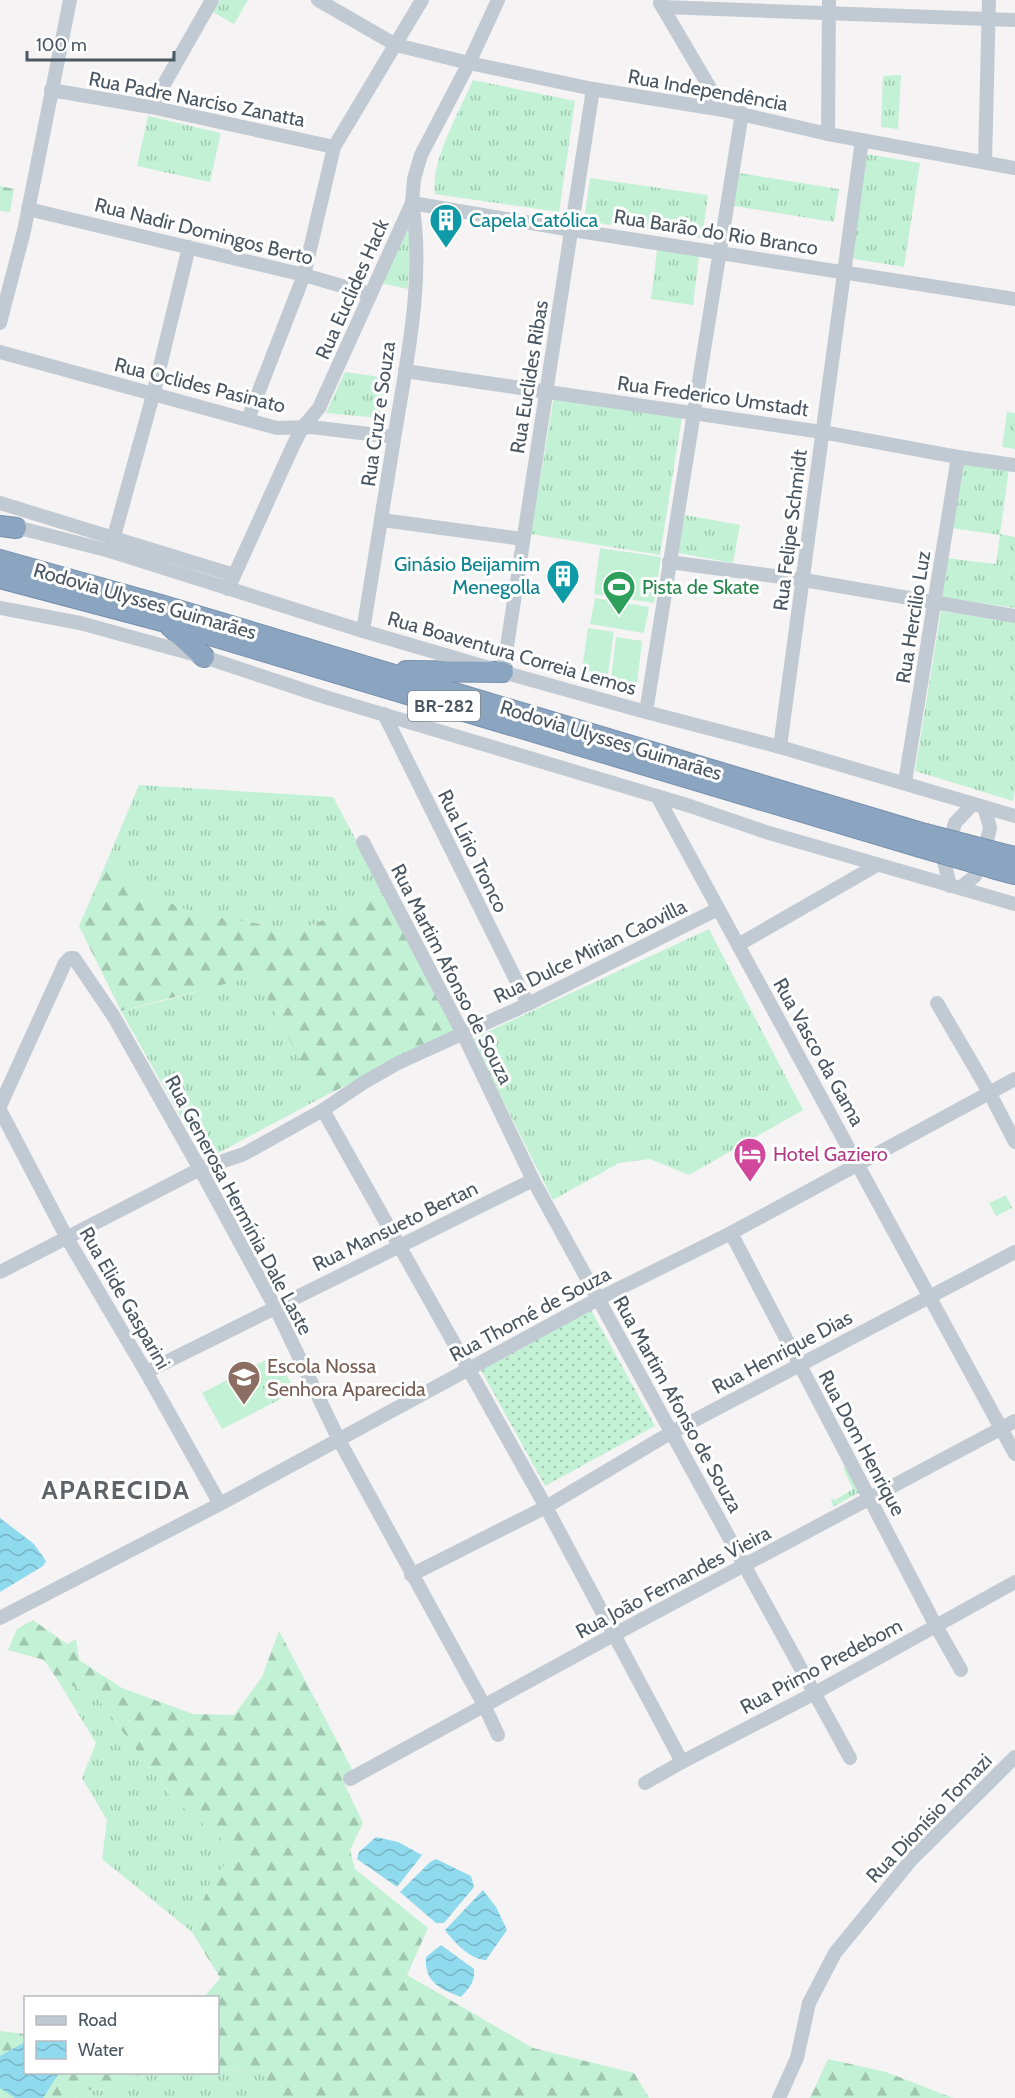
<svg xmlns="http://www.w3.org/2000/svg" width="1015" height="2098" viewBox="0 0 1015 2098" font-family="Cabin,sans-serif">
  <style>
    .grass { fill: url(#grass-tufts) }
    .forest { fill: url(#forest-firs) }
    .garden { fill: url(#garden-dots) }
    .pitch { fill: #c3f1d5 }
    .water { fill: url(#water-waves) }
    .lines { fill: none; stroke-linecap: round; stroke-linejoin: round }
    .highway-casing { stroke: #7690ad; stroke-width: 22 }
    .minor { stroke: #c1cad2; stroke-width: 14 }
    .highway { stroke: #8ba5c1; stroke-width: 20 }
    .highway-bridge-casing { stroke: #7690ad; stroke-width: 22; stroke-linecap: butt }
    .highway-bridge { stroke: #8ba5c1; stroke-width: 20 }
    .labels { text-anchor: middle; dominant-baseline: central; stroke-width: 6; stroke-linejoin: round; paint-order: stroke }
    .shield { fill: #fff; stroke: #808990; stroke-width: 1.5 }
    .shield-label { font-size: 18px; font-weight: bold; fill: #4a5661 }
    .street-label { font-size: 20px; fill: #4a5661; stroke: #fff }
    .culture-label { font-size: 20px; fill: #0d838f; stroke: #fff; text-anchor: start }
    .leisure-label { font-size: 20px; fill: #27864d; stroke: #fff; text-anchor: start }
    .hotel-label { font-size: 20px; fill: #b23c85; stroke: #fff; text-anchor: start }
    .education-label { font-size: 20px; fill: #785e54; stroke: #fff; text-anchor: start }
    .district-label { font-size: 26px; font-weight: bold; letter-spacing: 1.5px; fill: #5f6368; stroke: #fff }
  </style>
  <defs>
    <pattern id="grass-tufts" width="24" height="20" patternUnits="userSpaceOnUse" patternTransform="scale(1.5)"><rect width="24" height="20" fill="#c3f1d5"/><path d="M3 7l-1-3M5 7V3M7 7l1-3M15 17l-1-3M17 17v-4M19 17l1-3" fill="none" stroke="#a0c6b0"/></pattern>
    <pattern id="forest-firs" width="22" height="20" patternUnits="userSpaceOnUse" patternTransform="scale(1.5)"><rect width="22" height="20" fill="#c3f1d5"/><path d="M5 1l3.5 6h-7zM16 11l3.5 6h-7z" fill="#a0c6b0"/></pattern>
    <pattern id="garden-dots" width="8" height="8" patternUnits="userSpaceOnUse" patternTransform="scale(1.5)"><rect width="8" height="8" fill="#c3f1d5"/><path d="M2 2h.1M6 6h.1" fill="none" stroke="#a0c6b0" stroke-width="1.8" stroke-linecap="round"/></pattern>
    <pattern id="water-waves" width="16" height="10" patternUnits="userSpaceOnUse" patternTransform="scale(1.5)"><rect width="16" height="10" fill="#90daee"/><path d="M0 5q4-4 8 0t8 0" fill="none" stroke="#78b4c4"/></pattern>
  </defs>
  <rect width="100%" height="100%" fill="#f5f3f3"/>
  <!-- grass -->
  <g class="grass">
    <polygon points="220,0 248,0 234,24 213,12"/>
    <polygon points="901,75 898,129 881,127 883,76"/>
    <path d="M473 80 575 101 559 212 435 194C430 161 460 111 473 80Z"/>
    <polygon points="148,116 221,133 210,182 137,166"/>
    <polygon points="866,154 920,163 904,267 849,258"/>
    <polygon points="739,173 839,189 834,222 734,206"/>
    <polygon points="590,178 708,195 702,238 584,221"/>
    <polygon points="412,208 408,289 381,283"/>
    <polygon points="657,250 699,256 693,305 651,299"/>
    <polygon points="345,372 387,378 379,418 326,413"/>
    <polygon points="554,396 682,417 660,555 531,534"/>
    <polygon points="1007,412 1015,413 1015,449 1002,447"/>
    <polygon points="960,462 1009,469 1000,534 1015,537 1015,608 941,597 946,558 996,564 1000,535 951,528"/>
    <polygon points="685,515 740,525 733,563 678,553"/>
    <polygon points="941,611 1015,623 1015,789 1013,801 915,771"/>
    <polygon points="139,785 333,797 384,892 295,933 261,924 197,914 136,889 107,861"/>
    <polygon points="709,929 803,1110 689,1175 650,1159 619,1163 553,1200 472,1039"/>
    <polygon points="255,975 321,1098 205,1160 121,1011 159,1002"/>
    <polygon points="1006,1195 1012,1208 996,1216 989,1203"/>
    <polygon points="276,1355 295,1391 271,1404 252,1367"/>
    <polygon points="846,1466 860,1492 833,1507 831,1498 835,1500 853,1489 843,1468"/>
    <polygon points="57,1679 96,1696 173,1799 237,1852 211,1880 192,1932 102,1859 107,1820 82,1778 96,1743"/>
    <polygon points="218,2070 268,2071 259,2098 76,2098 83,2090 119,2089 142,2073 218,2072"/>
  </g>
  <!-- forest -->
  <g class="forest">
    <polygon points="0,186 14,189 10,212 0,211"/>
    <polygon points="107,861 136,889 197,914 261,924 295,933 384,892 456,1031 321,1098 255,976 121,1011 79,926"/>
    <polygon points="33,1620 67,1644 76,1639 79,1660 122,1688 193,1714 234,1715 262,1677 279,1631 354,1773 342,1779 363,1823 350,1850 355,1869 428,1928 407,1975 533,2048 634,2073 649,2098 259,2098 267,2071 218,2070 218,1998 204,1997 220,1978 192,1932 211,1880 236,1852 173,1799 96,1696 57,1679 44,1660 8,1650 17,1629"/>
    <polygon points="0,2031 25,2034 26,2072 142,2073 119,2089 83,2090 76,2098 0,2098"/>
    <polygon points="828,2059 886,2072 953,2098 810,2098"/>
  </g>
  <!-- garden -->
  <polygon class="garden" points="591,1310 655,1426 545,1486 481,1370"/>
  <!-- pitch -->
  <g class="pitch">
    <polygon points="600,548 661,557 654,603 594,594"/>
    <polygon points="595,598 649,607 644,633 590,624"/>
    <polygon points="588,628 614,632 608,674 582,670"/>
    <polygon points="616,637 642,641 637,683 611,679"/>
    <polygon points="252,1367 271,1404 222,1429 202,1393"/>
  </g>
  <!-- water -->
  <g class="water">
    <polygon points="0,1518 34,1544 46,1561 43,1566 0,1592"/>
    <polygon points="376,1837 398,1842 422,1855 397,1887 357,1859 359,1852"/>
    <polygon points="436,1859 471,1876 474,1887 444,1923 436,1923 400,1892 430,1862"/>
    <path d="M483 1890 496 1907 507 1930 486 1960C469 1959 455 1943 445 1930Z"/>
    <path d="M441 1945 474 1969C475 1982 470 1987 461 1997 440 1989 424 1982 426 1957Z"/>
    <polygon points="25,2042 26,2072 59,2073 43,2098 15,2098 0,2088 0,2056"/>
  </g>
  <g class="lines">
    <!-- highway casing -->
    <g class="highway-casing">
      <g id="highway">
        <polyline points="0,526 16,528"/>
        <polyline points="0,560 161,605 925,834"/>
        <polyline points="0,578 166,622 920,847"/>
        <polyline points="170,626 204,657"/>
        <polyline points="406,671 503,672"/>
        <polyline points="998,853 1015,857"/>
        <polyline points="996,869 1015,874"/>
      </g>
    </g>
    <!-- minor -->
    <g class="minor">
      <polyline points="318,0 396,45 469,63 593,89 723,110 828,134 1015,168"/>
      <polyline points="660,3 723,110"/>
      <polyline points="663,7 1015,20"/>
      <polyline points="51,90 151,107 334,147"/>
      <polyline points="151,107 212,0"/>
      <polyline points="828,134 829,0"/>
      <polyline points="985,161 989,0"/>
      <polyline points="412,203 572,230 1015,299"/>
      <polyline points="28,209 304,275 370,294"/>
      <polyline points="0,323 24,231 70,0"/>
      <polyline points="0,352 277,428 311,427 394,437"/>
      <polyline points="405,371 822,432 958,457 1015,465"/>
      <polyline points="248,419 304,275 334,147 422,0"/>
      <polyline points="0,503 234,575"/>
      <polyline points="382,520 523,539"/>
      <polyline points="8,525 110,551 363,631 503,672 646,712 780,747 1015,816"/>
      <polyline points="110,551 153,395 189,247"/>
      <polyline points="669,562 804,580 1015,616"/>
      <polyline points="228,589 292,448 302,428 319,408 412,203 414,179 421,155 469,63 498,0"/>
      <polyline points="0,608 80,623 204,657 325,697 690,806 769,833 1015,904"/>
      <path d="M363 631C374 565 384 499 395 433 407 360 425 276 412 203"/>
      <polyline points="503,672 593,89"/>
      <polyline points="646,712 742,113"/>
      <polyline points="384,714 528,1004"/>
      <polyline points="780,747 862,140"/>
      <polyline points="905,782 958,457"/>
      <polyline points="657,796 1015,1454"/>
      <polyline points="363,842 463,1034 533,1180 850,1758"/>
      <polyline points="950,886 944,861 955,823 973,804"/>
      <polyline points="960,888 975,876 989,833 990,827 984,807"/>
      <polyline points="738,945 877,865"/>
      <polyline points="937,1003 989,1092 1015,1142"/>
      <polyline points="0,1106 65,963 70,958 74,958 114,1017 200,1169 275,1307 339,1440 484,1705 498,1735"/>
      <polyline points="0,1110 67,1238 146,1372 220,1504"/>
      <polyline points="323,1110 546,1507 682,1762"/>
      <polyline points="731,1233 936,1626 961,1670"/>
      <polyline points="0,1272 200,1169 244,1154 323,1110 363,1083 398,1063 528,1004 718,909"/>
      <polyline points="146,1372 533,1180"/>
      <polyline points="411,1575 546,1507 672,1432 1015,1252"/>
      <polyline points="0,1618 220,1504 598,1299 731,1233 1015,1079"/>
      <polyline points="350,1779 615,1634 1015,1421"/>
      <polyline points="645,1783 682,1762 815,1693 1015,1582"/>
      <polyline points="779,2098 797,2058 809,2003 835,1953 911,1860 1015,1757"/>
    </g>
    <!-- highway -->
    <use href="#highway" class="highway"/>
    <!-- highway-bridge casing -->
    <g class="highway-bridge-casing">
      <g id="highway-bridge">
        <polyline points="925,834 998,853"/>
        <polyline points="920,847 996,869"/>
      </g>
    </g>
    <!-- highway-bridge -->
    <use href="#highway-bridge" class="highway-bridge"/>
  </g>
  <!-- icons -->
  <defs>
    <g id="building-pin" transform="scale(1.725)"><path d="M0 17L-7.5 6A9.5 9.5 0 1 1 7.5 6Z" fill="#0f9aa8" stroke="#fff"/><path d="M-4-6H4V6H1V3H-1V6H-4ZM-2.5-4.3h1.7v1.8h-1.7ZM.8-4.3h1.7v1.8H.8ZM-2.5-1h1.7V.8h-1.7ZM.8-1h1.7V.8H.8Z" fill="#fff"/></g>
    <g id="stadium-pin" transform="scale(1.725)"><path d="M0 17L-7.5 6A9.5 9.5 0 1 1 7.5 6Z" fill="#2e9e5b" stroke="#fff"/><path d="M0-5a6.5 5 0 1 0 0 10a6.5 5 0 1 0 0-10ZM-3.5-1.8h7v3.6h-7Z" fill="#fff"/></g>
    <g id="hotel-pin" transform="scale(1.725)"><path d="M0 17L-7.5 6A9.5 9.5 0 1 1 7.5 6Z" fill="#d1479c" stroke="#fff"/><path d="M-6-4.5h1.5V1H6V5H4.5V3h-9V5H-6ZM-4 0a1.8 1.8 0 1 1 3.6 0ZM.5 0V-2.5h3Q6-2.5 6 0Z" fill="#fff"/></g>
    <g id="school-pin" transform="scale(1.725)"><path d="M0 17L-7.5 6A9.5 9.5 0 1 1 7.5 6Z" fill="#8d6e63" stroke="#fff"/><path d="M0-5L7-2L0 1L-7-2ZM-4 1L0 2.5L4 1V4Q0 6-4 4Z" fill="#fff"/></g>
  </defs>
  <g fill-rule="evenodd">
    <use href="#building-pin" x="446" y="220"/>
    <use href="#building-pin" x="563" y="576"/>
    <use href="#stadium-pin" x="619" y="587"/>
    <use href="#hotel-pin" x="750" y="1154"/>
    <use href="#school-pin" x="244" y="1377"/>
  </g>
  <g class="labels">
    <!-- shield labels -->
    <rect class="shield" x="408" y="691" width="72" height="30" rx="4.5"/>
    <g class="shield-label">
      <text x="444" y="706">BR-282</text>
    </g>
    <!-- street labels -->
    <g class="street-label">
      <text transform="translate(708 90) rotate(10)">Rua Independência</text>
      <text transform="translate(197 99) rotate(11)">Rua Padre Narciso Zanatta</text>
      <text transform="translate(204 231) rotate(14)">Rua Nadir Domingos Berto</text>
      <text transform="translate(716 232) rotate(9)">Rua Barão do Rio Branco</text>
      <text transform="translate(352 289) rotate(-66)">Rua Euclides Hack</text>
      <text transform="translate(529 377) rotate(-81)">Rua Euclides Ribas</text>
      <text transform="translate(200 385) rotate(14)">Rua Oclides Pasinato</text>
      <text transform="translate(713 396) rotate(8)">Rua Frederico Umstadt</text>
      <text transform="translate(378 414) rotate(-82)">Rua Cruz e Souza</text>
      <text transform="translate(790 530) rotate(-83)">Rua Felipe Schmidt</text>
      <text transform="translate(145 601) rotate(16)">Rodovia Ulysses Guimarães</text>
      <text transform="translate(913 617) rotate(-81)">Rua Hercilio Luz</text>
      <text transform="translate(512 653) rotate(16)">Rua Boaventura Correia Lemos</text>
      <text transform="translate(611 740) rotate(17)">Rodovia Ulysses Guimarães</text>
      <text transform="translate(473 851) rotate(64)">Rua Lírio Tronco</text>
      <text transform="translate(590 951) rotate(-26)">Rua Dulce Mirian Caovilla</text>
      <text transform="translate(452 974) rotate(63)">Rua Martim Afonso de Souza</text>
      <text transform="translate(819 1052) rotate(61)">Rua Vasco da Gama</text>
      <text transform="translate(239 1205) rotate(62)">Rua Generosa Hermínia Dale Laste</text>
      <text transform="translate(395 1226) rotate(-26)">Rua Mansueto Bertan</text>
      <text transform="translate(125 1298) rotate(60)">Rua Elide Gasparini</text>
      <text transform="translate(530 1314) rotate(-28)">Rua Thomé de Souza</text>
      <text transform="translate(782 1352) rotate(-28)">Rua Henrique Dias</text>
      <text transform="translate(678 1404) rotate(61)">Rua Martim Afonso de Souza</text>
      <text transform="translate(862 1443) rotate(62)">Rua Dom Henrique</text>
      <text transform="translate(673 1582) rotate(-28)">Rua João Fernandes Vieira</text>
      <text transform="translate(821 1666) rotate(-28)">Rua Primo Predebom</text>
      <text transform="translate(929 1818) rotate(-46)">Rua Dionísio Tomazi</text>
    </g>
    <!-- culture labels -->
    <g class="culture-label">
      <text x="469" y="220">Capela Católica</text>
      <text x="540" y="564" text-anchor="end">Ginásio Beijamim<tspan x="540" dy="23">Menegolla</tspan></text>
    </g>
    <!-- leisure labels -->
    <g class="leisure-label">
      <text x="642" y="587">Pista de Skate</text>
    </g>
    <!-- hotel labels -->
    <g class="hotel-label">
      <text x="773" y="1154">Hotel Gaziero</text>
    </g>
    <!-- education labels -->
    <g class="education-label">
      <text x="267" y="1366">Escola Nossa<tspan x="267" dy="23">Senhora Aparecida</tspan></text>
    </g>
    <!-- district labels -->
    <g class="district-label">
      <text x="116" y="1490">APARECIDA</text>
    </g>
  </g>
  <!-- legend -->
  <rect x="24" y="1996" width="195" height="78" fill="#ffffff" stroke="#b7bbc0" stroke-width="1.5"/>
  <rect x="36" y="2016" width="30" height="9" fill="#c1cad2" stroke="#b7bbc0" stroke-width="1.5"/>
  <text x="78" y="2026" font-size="18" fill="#4a5661">Road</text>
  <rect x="36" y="2041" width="30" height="18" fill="url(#water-waves)" stroke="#b7bbc0" stroke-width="1.5"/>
  <text x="78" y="2056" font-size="18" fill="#4a5661">Water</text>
  <!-- scale -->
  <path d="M27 51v9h147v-9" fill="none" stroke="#4a5661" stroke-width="3"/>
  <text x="36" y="51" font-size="18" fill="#4a5661" stroke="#ffffff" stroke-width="4.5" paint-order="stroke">100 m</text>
</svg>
